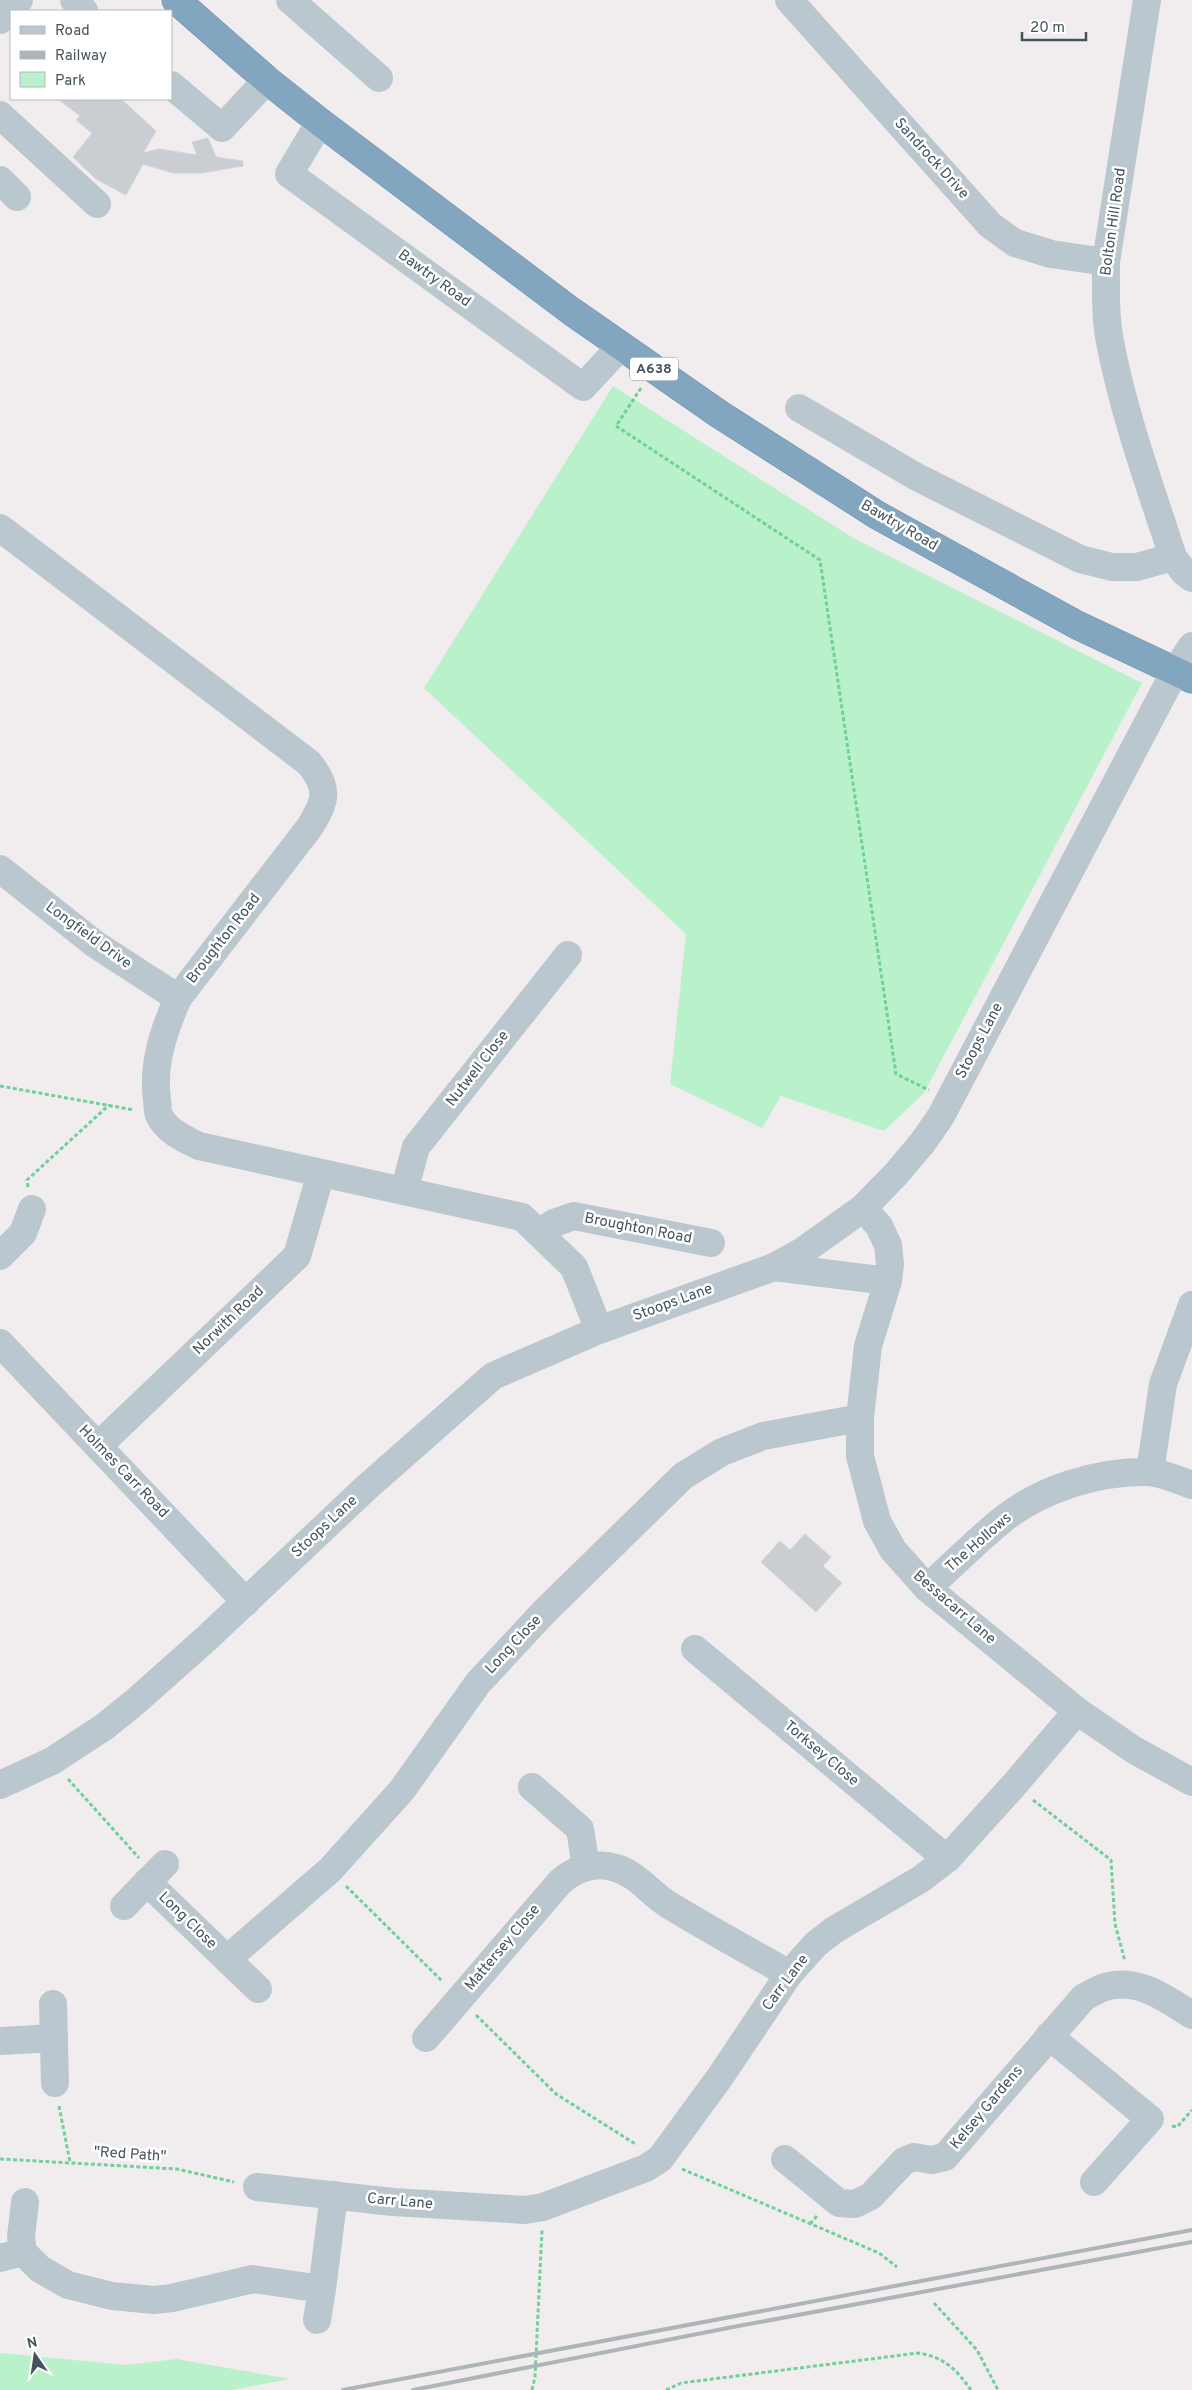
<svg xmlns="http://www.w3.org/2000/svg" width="1192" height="2390" viewBox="0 0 1192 2390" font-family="Overpass,sans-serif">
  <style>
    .green { fill: #b9f1ca }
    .building { fill: #caced3; stroke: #d1d4da }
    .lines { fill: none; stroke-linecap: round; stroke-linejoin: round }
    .highway-casing { stroke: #6d90ac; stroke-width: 29 }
    .path { stroke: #6fd199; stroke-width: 3; stroke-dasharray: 4 2.5; stroke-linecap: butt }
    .minor { stroke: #bbc7ce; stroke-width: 28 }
    .highway { stroke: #82a5c0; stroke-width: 28 }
    .rail { stroke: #afb4b9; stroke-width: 4 }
    .labels { text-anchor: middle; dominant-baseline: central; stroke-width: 5; stroke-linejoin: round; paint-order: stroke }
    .shield { fill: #fff; stroke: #7d878d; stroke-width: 1 }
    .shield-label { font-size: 14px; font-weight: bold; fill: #45535c }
    .street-label { font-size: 15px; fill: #45535c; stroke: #fff }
  </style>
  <rect width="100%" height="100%" fill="#f1edee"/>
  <!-- green -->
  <g class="green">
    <polygon points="613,386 855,539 1142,683 924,1093 884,1131 781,1096 762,1128 670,1084 686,934 424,688"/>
    <polygon points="0,2353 126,2365 176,2359 290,2379 232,2390 0,2390"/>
  </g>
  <!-- building -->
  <g class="building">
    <polygon points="58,99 121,99 156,131 143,153 159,149 197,155 192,142 208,138 216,157 243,161 243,166 202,173 173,173 143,164 126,195 96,179 73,157 92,133 76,120 80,116"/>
    <polygon points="805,1534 831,1557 823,1566 842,1583 816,1612 761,1562 780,1541 790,1550"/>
  </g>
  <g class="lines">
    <!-- highway casing -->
    <g class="highway-casing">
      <polyline id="highway" points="176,0 267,80 320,122 571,311 719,414 877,515 1077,625 1192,679"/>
    </g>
    <!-- path -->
    <g class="path">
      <polyline points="641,388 616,426 820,560 896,1074 929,1090"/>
      <polyline points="0,1086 134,1110"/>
      <polyline points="28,1187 27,1180 109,1105"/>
      <polyline points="68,1779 139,1858"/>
      <polyline points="1033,1800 1111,1860 1115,1924 1125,1961"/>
      <polyline points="346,1886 443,1982"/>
      <polyline points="476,2015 556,2094 637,2145"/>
      <polyline points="59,2106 70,2162"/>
      <polyline points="1172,2126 1177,2127 1192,2110"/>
      <polyline points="0,2159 177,2169 234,2182"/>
      <polyline points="682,2169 879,2253 897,2267"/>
      <polyline points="810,2224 817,2216"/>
      <polyline points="934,2303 977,2350 998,2390"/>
      <polyline points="532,2390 535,2377 542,2230"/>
      <path d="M666 2390 681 2383 918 2353C944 2357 956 2369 971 2390"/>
    </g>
    <!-- minor -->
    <g class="minor">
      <polyline points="74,0 84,11"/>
      <polyline points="290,0 379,78"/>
      <polyline points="789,0 990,225 1015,243 1051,254 1106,262"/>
      <path d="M1147 0 1106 262C1106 289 1105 316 1110 342 1124 415 1150 486 1173 557L1184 572 1192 578"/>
      <polyline points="0,20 19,0"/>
      <polyline points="171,85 222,128 267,80"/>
      <polyline points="0,115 97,204"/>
      <polyline points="320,122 289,174 583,387 621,346"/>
      <polyline points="0,180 17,197"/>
      <polyline points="799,408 915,476 1080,559 1112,567 1137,567 1173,557"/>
      <path d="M0 528 309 763C330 789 326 801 309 828L178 998C164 1030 152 1064 157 1100 158 1105 157 1111 159 1115 166 1131 185 1139 199 1146L522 1217 574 1267 599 1330"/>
      <polyline points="0,869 95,944 178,998"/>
      <polyline points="404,1191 416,1147 568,955"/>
      <polyline points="863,1208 879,1226 888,1245 890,1264 888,1281 868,1346 860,1418 860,1456 877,1521 893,1550 927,1588 1077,1711 1134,1750 1192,1782"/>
      <polyline points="539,1232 554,1223 574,1216 711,1243"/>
      <polyline points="0,1256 23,1233 32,1209"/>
      <polyline points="774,1267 888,1281"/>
      <polyline points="0,1343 246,1602"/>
      <polyline points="98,1446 297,1256 321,1173"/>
      <polyline points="1150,1472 1163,1384 1192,1305"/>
      <path d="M927 1588C952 1566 975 1542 1001 1521 1040 1489 1097 1471 1148 1472 1163 1473 1178 1480 1192 1485"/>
      <polyline points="695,1649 947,1859"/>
      <polyline points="0,1785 52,1761 104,1727 135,1702 207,1638 367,1487 493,1376 599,1330 774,1267 803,1251 863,1208 897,1173 923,1142 941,1116 1175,671 1192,646"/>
      <polyline points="532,1787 580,1829 586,1867"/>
      <polyline points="147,1882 258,1989"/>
      <polyline points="124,1906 165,1864"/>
      <polyline points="227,1959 330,1870 402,1790 478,1683 544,1612 683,1476 722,1452 763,1436 860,1418"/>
      <polyline points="53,2004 55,2083"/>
      <polyline points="1049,2036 1150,2119 1094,2182"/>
      <path d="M426 2038 560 1882C575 1869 595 1861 616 1868 637 1874 651 1894 669 1905 708 1929 749 1951 789 1974"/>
      <polyline points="0,2041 54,2038"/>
      <path d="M785 2159 839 2203 855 2204 871 2196 904 2161 914 2157 931 2160 945 2157 1084 1997C1091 1994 1098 1989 1105 1987 1138 1977 1166 1999 1192 2015"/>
      <polyline points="257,2187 393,2202 525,2210 543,2207 646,2168 660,2159 720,2077 789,1974 816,1944 834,1930 921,1879 947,1859 1014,1785 1077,1711"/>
      <polyline points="25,2202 21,2237 23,2252 40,2269 68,2285 112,2296 154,2300 172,2298 253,2279 322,2289 334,2195"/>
      <polyline points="0,2258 23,2252"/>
      <polyline points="317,2320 322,2289"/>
    </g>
    <!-- highway -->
    <use href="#highway" class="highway"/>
    <!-- rail -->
    <g class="rail">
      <polyline points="343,2390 1192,2230"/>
      <polyline points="413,2390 733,2327 1192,2242"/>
    </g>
  </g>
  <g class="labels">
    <!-- shield labels -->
    <rect class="shield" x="630" y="357.5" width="48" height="23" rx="4"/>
    <g class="shield-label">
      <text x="654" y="369">A638</text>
    </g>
    <!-- street labels -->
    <g class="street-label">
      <text transform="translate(931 159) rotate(48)">Sandrock Drive</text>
      <text transform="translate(1114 222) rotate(-82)">Bolton Hill Road</text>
      <text transform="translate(434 279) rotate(36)">Bawtry Road</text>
      <text transform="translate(899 526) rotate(30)">Bawtry Road</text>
      <text transform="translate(88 936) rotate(36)">Longfield Drive</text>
      <text transform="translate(224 939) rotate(-52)">Broughton Road</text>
      <text transform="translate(980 1041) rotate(-62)">Stoops Lane</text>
      <text transform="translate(478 1069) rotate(-52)">Nutwell Close</text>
      <text transform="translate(638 1229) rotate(11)">Broughton Road</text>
      <text transform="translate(673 1303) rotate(-20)">Stoops Lane</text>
      <text transform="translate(229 1321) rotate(-44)">Norwith Road</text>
      <text transform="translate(123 1472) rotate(46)">Holmes Carr Road</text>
      <text transform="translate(325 1527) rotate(-43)">Stoops Lane</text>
      <text transform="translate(979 1543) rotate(-41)">The Hollows</text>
      <text transform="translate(954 1608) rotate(41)">Bessacarr Lane</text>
      <text transform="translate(514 1645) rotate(-47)">Long Close</text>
      <text transform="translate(821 1754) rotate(40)">Torksey Close</text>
      <text transform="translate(187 1921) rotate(44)">Long Close</text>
      <text transform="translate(503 1948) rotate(-50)">Mattersey Close</text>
      <text transform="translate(786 1983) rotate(-53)">Carr Lane</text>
      <text transform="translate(987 2108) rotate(-50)">Kelsey Gardens</text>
      <text transform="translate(130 2155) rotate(4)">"Red Path"</text>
      <text transform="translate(400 2202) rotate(5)">Carr Lane</text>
    </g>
  </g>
  <!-- legend -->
  <rect x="10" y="10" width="162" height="90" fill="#ffffff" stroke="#b5babe"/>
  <rect x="20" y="26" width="25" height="8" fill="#bbc7ce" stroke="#b5babe"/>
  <text x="55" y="35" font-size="15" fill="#45535c">Road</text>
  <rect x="20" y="51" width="25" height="8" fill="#afb4b9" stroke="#b5babe"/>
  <text x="55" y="60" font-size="15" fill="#45535c">Railway</text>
  <rect x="20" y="72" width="25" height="15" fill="#b9f1ca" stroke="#b5babe"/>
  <text x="55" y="85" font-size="15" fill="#45535c">Park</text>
  <!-- north arrow -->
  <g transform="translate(35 2355) rotate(347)" stroke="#ffffff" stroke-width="4" paint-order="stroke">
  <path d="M0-4L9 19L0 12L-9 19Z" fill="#45535c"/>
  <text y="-8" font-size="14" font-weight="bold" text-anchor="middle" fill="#45535c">N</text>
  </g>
  <!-- scale -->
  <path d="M1022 32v8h64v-8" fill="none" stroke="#45535c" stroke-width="2.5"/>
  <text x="1030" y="32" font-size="15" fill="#45535c" stroke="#ffffff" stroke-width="4" paint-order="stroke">20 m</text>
</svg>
